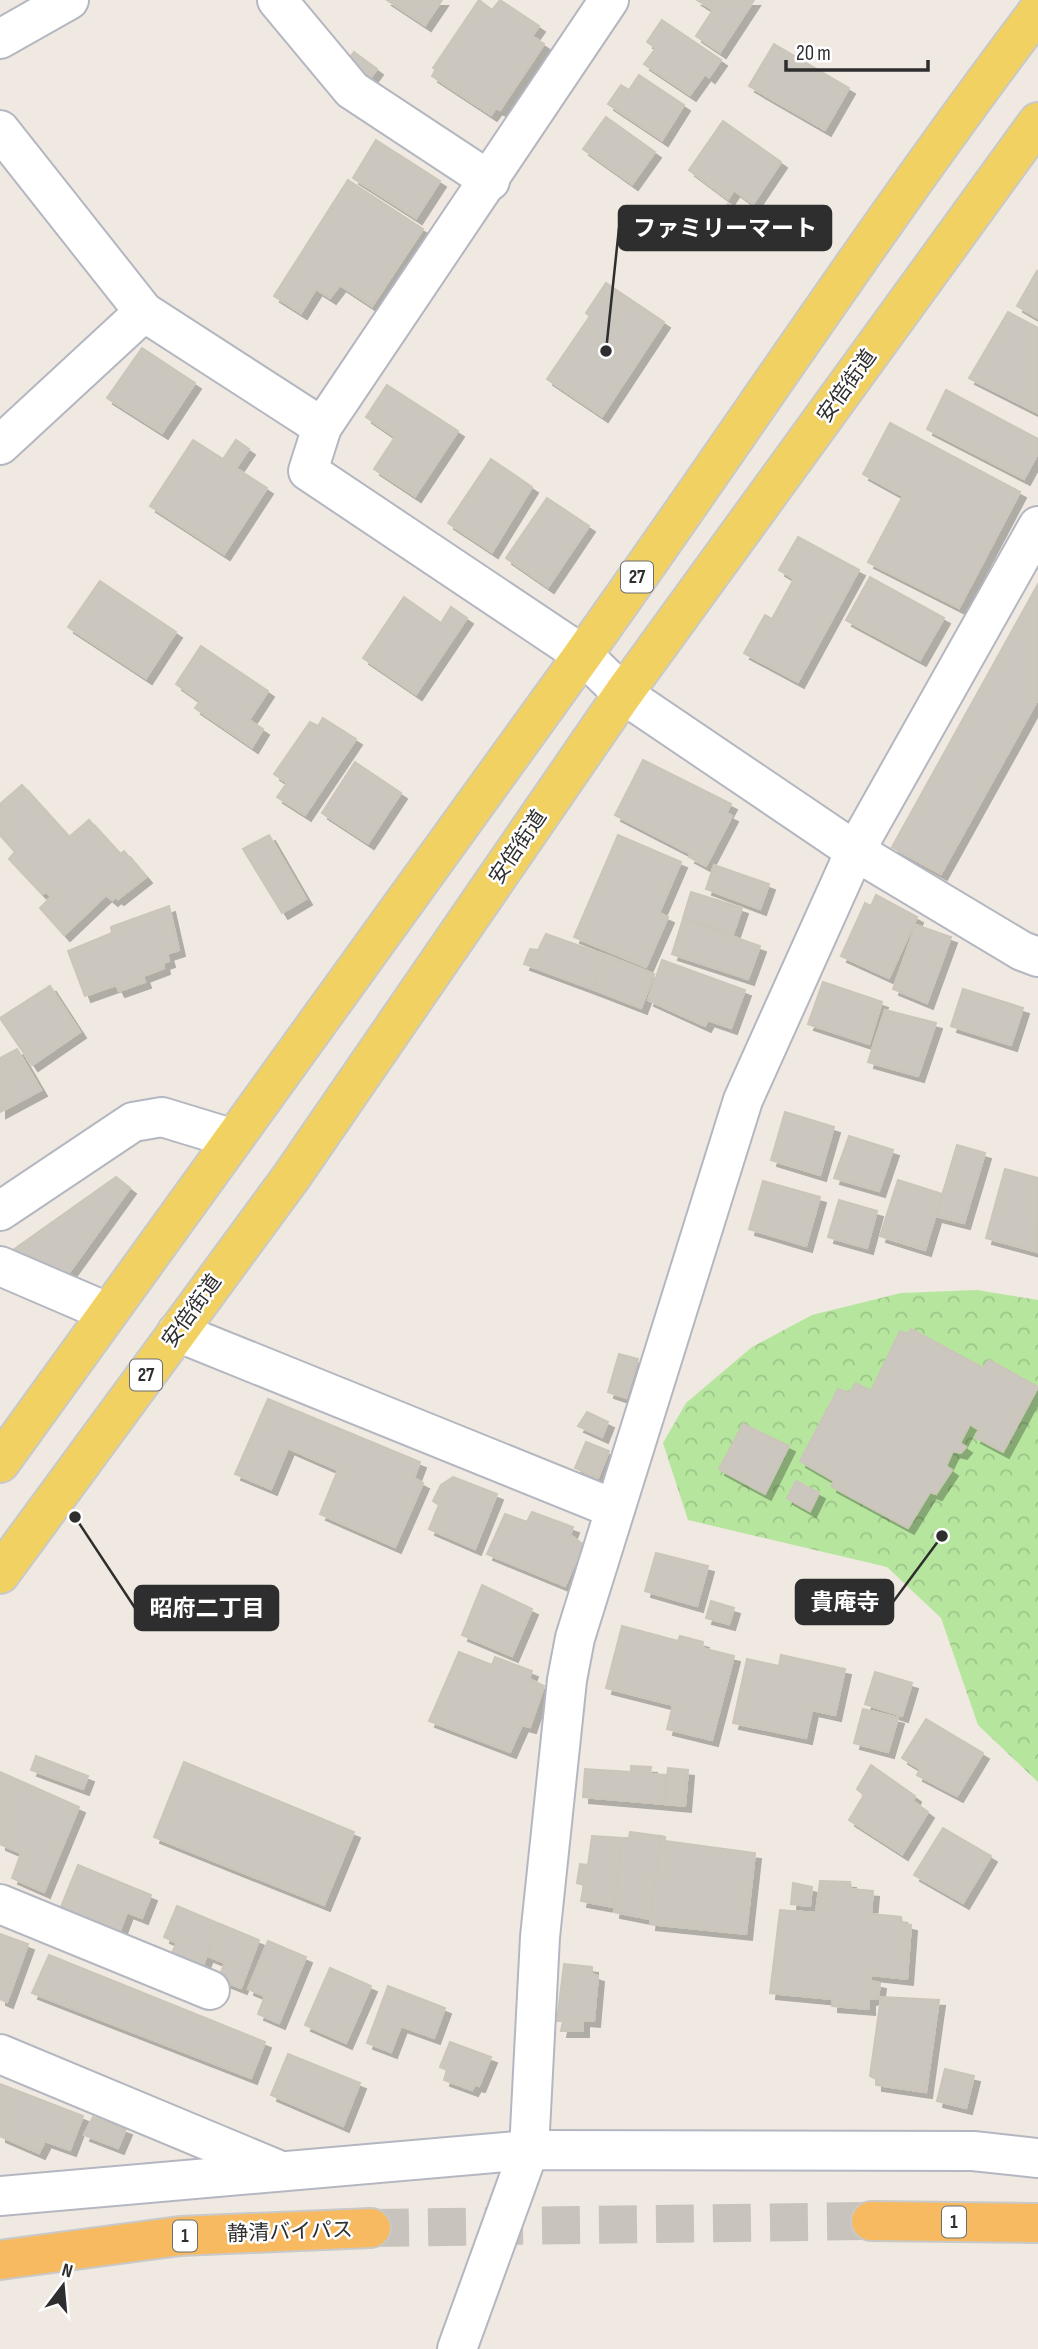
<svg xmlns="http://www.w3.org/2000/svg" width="1038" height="2349" viewBox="0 0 1038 2349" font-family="'Sofia Sans Condensed','Noto Sans JP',sans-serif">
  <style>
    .forest { fill: url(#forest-crowns) }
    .building { fill: #cbc7bf; stroke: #cbc5ba; stroke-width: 2; filter: url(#shadow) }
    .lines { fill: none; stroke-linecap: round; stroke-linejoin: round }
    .trunk-tunnel { stroke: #c8c4bd; stroke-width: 38; stroke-dasharray: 38 19; stroke-linecap: butt }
    .minor-casing { stroke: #b4b7c1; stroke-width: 42 }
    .tertiary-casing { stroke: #b4b7c1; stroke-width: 42 }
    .primary-casing { stroke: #c9c9c9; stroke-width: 42 }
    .trunk-casing { stroke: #c9c9c9; stroke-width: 42 }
    .minor { stroke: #fff; stroke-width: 38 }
    .tertiary { stroke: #fff; stroke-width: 38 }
    .primary { stroke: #f2d163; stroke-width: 38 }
    .trunk { stroke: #f8ba60; stroke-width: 38 }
    .labels { text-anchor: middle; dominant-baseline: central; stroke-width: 5; stroke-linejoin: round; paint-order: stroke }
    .shield { fill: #fff; stroke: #6d6d6d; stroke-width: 2 }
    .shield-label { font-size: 19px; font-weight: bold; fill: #2e2e2e }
    .street-label { font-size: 21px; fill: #2e2e2e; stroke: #fff }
    .leader { fill: none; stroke: #2e2e2e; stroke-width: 2.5 }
    .callout-dot { fill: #2e2e2e; stroke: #fff; stroke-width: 2.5 }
    .callout { fill: #2e2e2e; stroke: #2e2e2e; stroke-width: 2.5 }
    .callout-label { font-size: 23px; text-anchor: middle; font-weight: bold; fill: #fff }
  </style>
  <defs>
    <pattern id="forest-crowns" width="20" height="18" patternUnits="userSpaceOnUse" patternTransform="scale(1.75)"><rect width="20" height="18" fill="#b6e59e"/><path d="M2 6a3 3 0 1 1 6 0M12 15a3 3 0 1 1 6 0" fill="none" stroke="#9dc588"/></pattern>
    <filter id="shadow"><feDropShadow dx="6" dy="6" stdDeviation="0" flood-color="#0004"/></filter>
  </defs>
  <rect width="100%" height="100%" fill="#efe9e1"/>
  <!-- forest -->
  <polygon class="forest" points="977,1290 1038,1300 1038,1782 978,1725 941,1618 887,1567 688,1520 663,1443 686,1403 752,1347 812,1315 901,1293"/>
  <!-- building -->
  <g class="building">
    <polygon points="387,0 442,0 425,25"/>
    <polygon points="479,0 492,10 500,0 539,26 532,36 544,44 500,110 496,108 491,115 432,76 436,69 433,68"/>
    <polygon points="697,0 754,0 720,52 696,36 713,10"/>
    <polygon points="662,20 721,60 709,77 705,74 690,95 644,64 656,48 647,42"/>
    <polygon points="774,44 849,88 825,130 749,86"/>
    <polygon points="354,52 377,69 366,84 342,69"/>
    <polygon points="639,75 684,105 662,140 608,104 621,85 629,90"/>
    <polygon points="606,117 655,152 632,184 583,149"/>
    <polygon points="723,121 781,162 753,204 734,190 728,199 689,170"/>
    <polygon points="376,140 440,181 416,218 353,178"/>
    <polygon points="348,180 423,229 372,306 340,285 330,298 316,289 301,313 274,296"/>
    <polygon points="728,204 754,221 740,243 714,226"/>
    <polygon points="1037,271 1038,272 1038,318 1017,306"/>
    <polygon points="606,283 664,322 602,416 547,379 590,316 586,313"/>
    <polygon points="1008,312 1038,328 1038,413 969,378"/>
    <polygon points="142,348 195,383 162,433 107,398"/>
    <polygon points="387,385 458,431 415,496 374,469 395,437 366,417"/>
    <polygon points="946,390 1038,439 1038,453 1024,479 927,429"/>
    <polygon points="890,423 1020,492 959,608 868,562 903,496 863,474"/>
    <polygon points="193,440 223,459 236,440 249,449 236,468 267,488 224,554 150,506"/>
    <polygon points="491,459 532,487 492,552 448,523"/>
    <polygon points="547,498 589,526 548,587 506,558"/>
    <polygon points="798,537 859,570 798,682 744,653 765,615 772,619 794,579 779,570"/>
    <polygon points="870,577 944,618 920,660 846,620"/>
    <polygon points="100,581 176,632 146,678 68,627"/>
    <polygon points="1038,584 1038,699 941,874 892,847"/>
    <polygon points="404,597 441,623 451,607 467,618 416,694 363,658"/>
    <polygon points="201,646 268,691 249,720 263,729 252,747 195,708 200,701 176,684"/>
    <polygon points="323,718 356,739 305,815 277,797 287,783 274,774 310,722 318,726"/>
    <polygon points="643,760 731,804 726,813 732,816 706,866 689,857 691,854 615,815"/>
    <polygon points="355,762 401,793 368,843 322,813"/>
    <polygon points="22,785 69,837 89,820 120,854 124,851 146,877 118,899 115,897 112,900 106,895 64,935 40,908 51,897 47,892 42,894 9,859 15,852 0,835 0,804"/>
    <polygon points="269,835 306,899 282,913 243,849"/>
    <polygon points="618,835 681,862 659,913 668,917 646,967 574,937"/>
    <polygon points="714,865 769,884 760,909 706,889"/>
    <polygon points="691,892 742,908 733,934 683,918"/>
    <polygon points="876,895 917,917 889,978 841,956 865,903 871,906"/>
    <polygon points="169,906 179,950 167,954 169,961 163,963 164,968 143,976 145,982 119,991 116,985 85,996 68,951 112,933 111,927"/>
    <polygon points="683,919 760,946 748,979 672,954"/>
    <polygon points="916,925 951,937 927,1003 893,989"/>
    <polygon points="546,934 606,955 592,989 524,964 530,949 538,950"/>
    <polygon points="606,955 654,974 641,1008 592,989"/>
    <polygon points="662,960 745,990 731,1028 708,1020 705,1026 648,1000"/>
    <polygon points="823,982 882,1002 869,1044 808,1024"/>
    <polygon points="50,986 80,1032 32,1065 0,1018"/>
    <polygon points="963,989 1023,1008 1011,1045 951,1026"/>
    <polygon points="885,1010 936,1023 918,1076 868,1062"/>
    <polygon points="17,1049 41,1090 0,1112 0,1058"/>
    <polygon points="785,1112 834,1127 820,1175 771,1160"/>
    <polygon points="849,1136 893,1150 879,1191 834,1178"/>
    <polygon points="957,1145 985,1153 964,1223 936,1216"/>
    <polygon points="1005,1169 1038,1178 1037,1252 986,1238"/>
    <polygon points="116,1177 130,1188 68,1274 13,1250"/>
    <polygon points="898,1180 942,1194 925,1250 880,1236"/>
    <polygon points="763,1181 820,1197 806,1246 749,1229"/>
    <polygon points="839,1200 877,1211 867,1248 828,1237"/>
    <polygon points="911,1329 983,1368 989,1360 1038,1387 1003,1452 975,1437 979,1430 970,1424 960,1443 966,1447 961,1453 953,1451 946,1466 952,1470 936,1494 930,1492 908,1528 831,1486 834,1481 800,1461 838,1389 849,1393 856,1383 871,1391 900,1331 907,1334"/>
    <polygon points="619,1354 638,1359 626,1398 608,1392"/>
    <polygon points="268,1399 420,1462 414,1478 423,1483 395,1547 320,1514 338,1470 288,1448 271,1489 235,1474"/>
    <polygon points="587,1412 608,1422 602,1437 578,1426"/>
    <polygon points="743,1424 789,1446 765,1494 719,1469"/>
    <polygon points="586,1442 609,1451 598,1478 575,1468"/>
    <polygon points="453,1477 497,1494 475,1549 429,1529 439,1505 433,1501 441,1485"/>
    <polygon points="796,1481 819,1493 810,1511 787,1498"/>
    <polygon points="532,1512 573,1527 570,1535 583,1544 565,1586 487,1554 505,1514 527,1522"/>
    <polygon points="656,1553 708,1566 697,1606 645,1591"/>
    <polygon points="482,1585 532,1609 512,1656 462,1635"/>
    <polygon points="711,1601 734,1608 729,1624 706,1618"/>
    <polygon points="622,1626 678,1641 680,1636 703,1642 702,1648 734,1656 712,1740 667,1729 673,1705 606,1688"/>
    <polygon points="459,1652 492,1665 495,1657 532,1671 529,1679 544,1686 530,1727 522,1725 510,1752 429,1721"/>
    <polygon points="781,1655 845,1669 835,1715 812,1710 806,1738 733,1723 747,1659 779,1666"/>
    <polygon points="875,1672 912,1683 902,1716 865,1704"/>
    <polygon points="863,1709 898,1718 888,1752 854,1743"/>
    <polygon points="926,1719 983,1753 957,1796 917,1775 920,1769 902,1758"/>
    <polygon points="36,1756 88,1776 83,1789 31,1770"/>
    <polygon points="184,1762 354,1832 324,1905 154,1837"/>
    <polygon points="871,1765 915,1796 913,1801 928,1812 902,1854 849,1820 864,1795 857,1789"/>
    <polygon points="631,1766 651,1767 650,1774 666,1775 664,1804 583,1797 585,1769 631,1772"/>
    <polygon points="668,1768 688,1770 685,1806 665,1804"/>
    <polygon points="0,1772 79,1807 44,1892 12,1878 21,1853 0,1844"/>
    <polygon points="943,1828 991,1856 963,1903 914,1875"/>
    <polygon points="630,1832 661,1836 650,1919 614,1912 622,1838 629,1838"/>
    <polygon points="592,1836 622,1838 614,1907 581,1901 584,1885 577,1883 580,1864 588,1865"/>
    <polygon points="661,1836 665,1837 665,1841 755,1853 746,1934 650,1924"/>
    <polygon points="78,1865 151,1895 142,1918 127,1912 119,1933 58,1914"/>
    <polygon points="820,1881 850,1882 851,1889 873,1891 871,1914 901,1917 902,1923 911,1925 907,1979 871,1975 871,1981 880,1983 878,1998 869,1999 869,2009 832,2006 832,1999 770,1993 780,1910 816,1913"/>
    <polygon points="793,1883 812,1887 810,1906 791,1904"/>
    <polygon points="177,1906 220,1924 200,1972 168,1960 177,1943 164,1937"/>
    <polygon points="220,1924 259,1940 241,1988 218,1979 225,1963 208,1956"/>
    <polygon points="0,1934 28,1944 7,2002 0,1999"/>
    <polygon points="268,1941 306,1957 279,2023 258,2014 265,1996 248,1989"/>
    <polygon points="49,1955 265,2042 251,2078 32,1993"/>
    <polygon points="564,1964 592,1967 592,1974 598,1976 594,2021 583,2020 583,2031 561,2031 563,2021 557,2021"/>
    <polygon points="330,1968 371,1986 346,2043 305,2025"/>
    <polygon points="388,1986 445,2008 434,2038 401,2026 391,2052 367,2043"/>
    <polygon points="881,1997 939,2000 926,2092 876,2085 876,2079 870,2076"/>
    <polygon points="450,2042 491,2057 479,2086 475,2085 472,2090 444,2080 447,2070 440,2067"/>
    <polygon points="288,2054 360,2083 343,2126 271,2095"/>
    <polygon points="945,2069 974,2076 966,2108 937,2101"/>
    <polygon points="0,2084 83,2116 70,2150 45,2141 39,2153 0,2136"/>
    <polygon points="93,2117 126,2129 118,2148 84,2135"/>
  </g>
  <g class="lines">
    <!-- trunk-tunnel -->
    <polyline class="trunk-tunnel" points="371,2228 871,2221"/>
    <!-- minor casing -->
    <g class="minor-casing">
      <g id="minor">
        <polyline points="277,0 352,90 490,181"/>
        <polyline points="0,39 69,0"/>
        <polyline points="0,130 144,312 322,427 609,0"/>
        <polyline points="322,427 308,471 583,655 623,694 855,851 1022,951 1038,957"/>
        <polyline points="0,445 144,312"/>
        <polyline points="0,1266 107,1312"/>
        <polyline points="177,1332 615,1509"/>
        <polyline points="0,1904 210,1990"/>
        <polyline points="0,2054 276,2169"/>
        <polyline points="0,2196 529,2150 973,2151 1038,2158"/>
        <polyline points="457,2349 529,2150 540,1937 567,1680 575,1638 743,1100 855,851 1038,526"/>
      </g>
    </g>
    <!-- tertiary casing -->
    <g class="tertiary-casing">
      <polyline id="tertiary" points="0,1211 133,1122 162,1117 231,1138"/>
    </g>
    <!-- primary casing -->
    <g class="primary-casing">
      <g id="primary">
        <path d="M0 1463C192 1193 389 926 582 656 735 442 879 221 1038 11"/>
        <polyline points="0,1574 292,1176 623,694 1038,122"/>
      </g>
    </g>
    <!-- trunk casing -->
    <g class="trunk-casing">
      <g id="trunk">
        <polyline points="871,2221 1038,2223"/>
        <polyline points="0,2260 180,2236 371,2228"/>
      </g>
    </g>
    <!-- minor -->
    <use href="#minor" class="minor"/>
    <!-- tertiary -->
    <use href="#tertiary" class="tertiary"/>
    <!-- primary -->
    <use href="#primary" class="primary"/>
    <!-- trunk -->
    <use href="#trunk" class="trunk"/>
  </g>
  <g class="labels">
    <!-- shield labels -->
    <g class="shield">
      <rect x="621" y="561.5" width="32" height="31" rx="5"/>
      <rect x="130" y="1359.5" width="32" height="31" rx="5"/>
      <rect x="942" y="2206.5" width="24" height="31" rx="5"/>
      <rect x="173" y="2220.5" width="24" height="31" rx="5"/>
    </g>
    <g class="shield-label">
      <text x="637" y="577">27</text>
      <text x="146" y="1375">27</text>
      <text x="954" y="2222">1</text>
      <text x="185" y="2236">1</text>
    </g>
    <!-- street labels -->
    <g class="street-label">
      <text transform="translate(847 386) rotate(-54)">安倍街道</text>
      <text transform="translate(518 847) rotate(-56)">安倍街道</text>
      <text transform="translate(192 1311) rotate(-54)">安倍街道</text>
      <text transform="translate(290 2232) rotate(-2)">静清バイパス</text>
    </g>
  </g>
  <!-- callouts -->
  <path class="leader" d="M606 351L619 228M942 1536L893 1602M75 1517L135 1608"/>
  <g class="callout-dot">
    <circle cx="606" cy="351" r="7"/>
    <circle cx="942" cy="1536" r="7"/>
    <circle cx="75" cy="1517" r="7"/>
  </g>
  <g class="callout">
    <rect x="619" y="206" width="212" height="44" rx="7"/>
    <rect x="796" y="1580" width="97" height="44" rx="7"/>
    <rect x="135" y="1586" width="143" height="44" rx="7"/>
  </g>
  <g class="callout-label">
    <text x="725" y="236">ファミリーマート</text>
    <text x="845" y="1610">貴庵寺</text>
    <text x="207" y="1616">昭府二丁目</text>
  </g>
  <!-- north arrow -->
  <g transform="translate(63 2286) rotate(16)" stroke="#ffffff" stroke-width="5" paint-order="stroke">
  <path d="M0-5L12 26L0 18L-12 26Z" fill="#2e2e2e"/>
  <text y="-10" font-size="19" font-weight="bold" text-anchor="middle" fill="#2e2e2e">N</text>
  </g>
  <!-- scale -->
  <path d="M786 60v10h142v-10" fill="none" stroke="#2e2e2e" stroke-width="3.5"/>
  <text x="796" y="60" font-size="21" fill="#2e2e2e" stroke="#ffffff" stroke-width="5" paint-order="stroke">20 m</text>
</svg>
